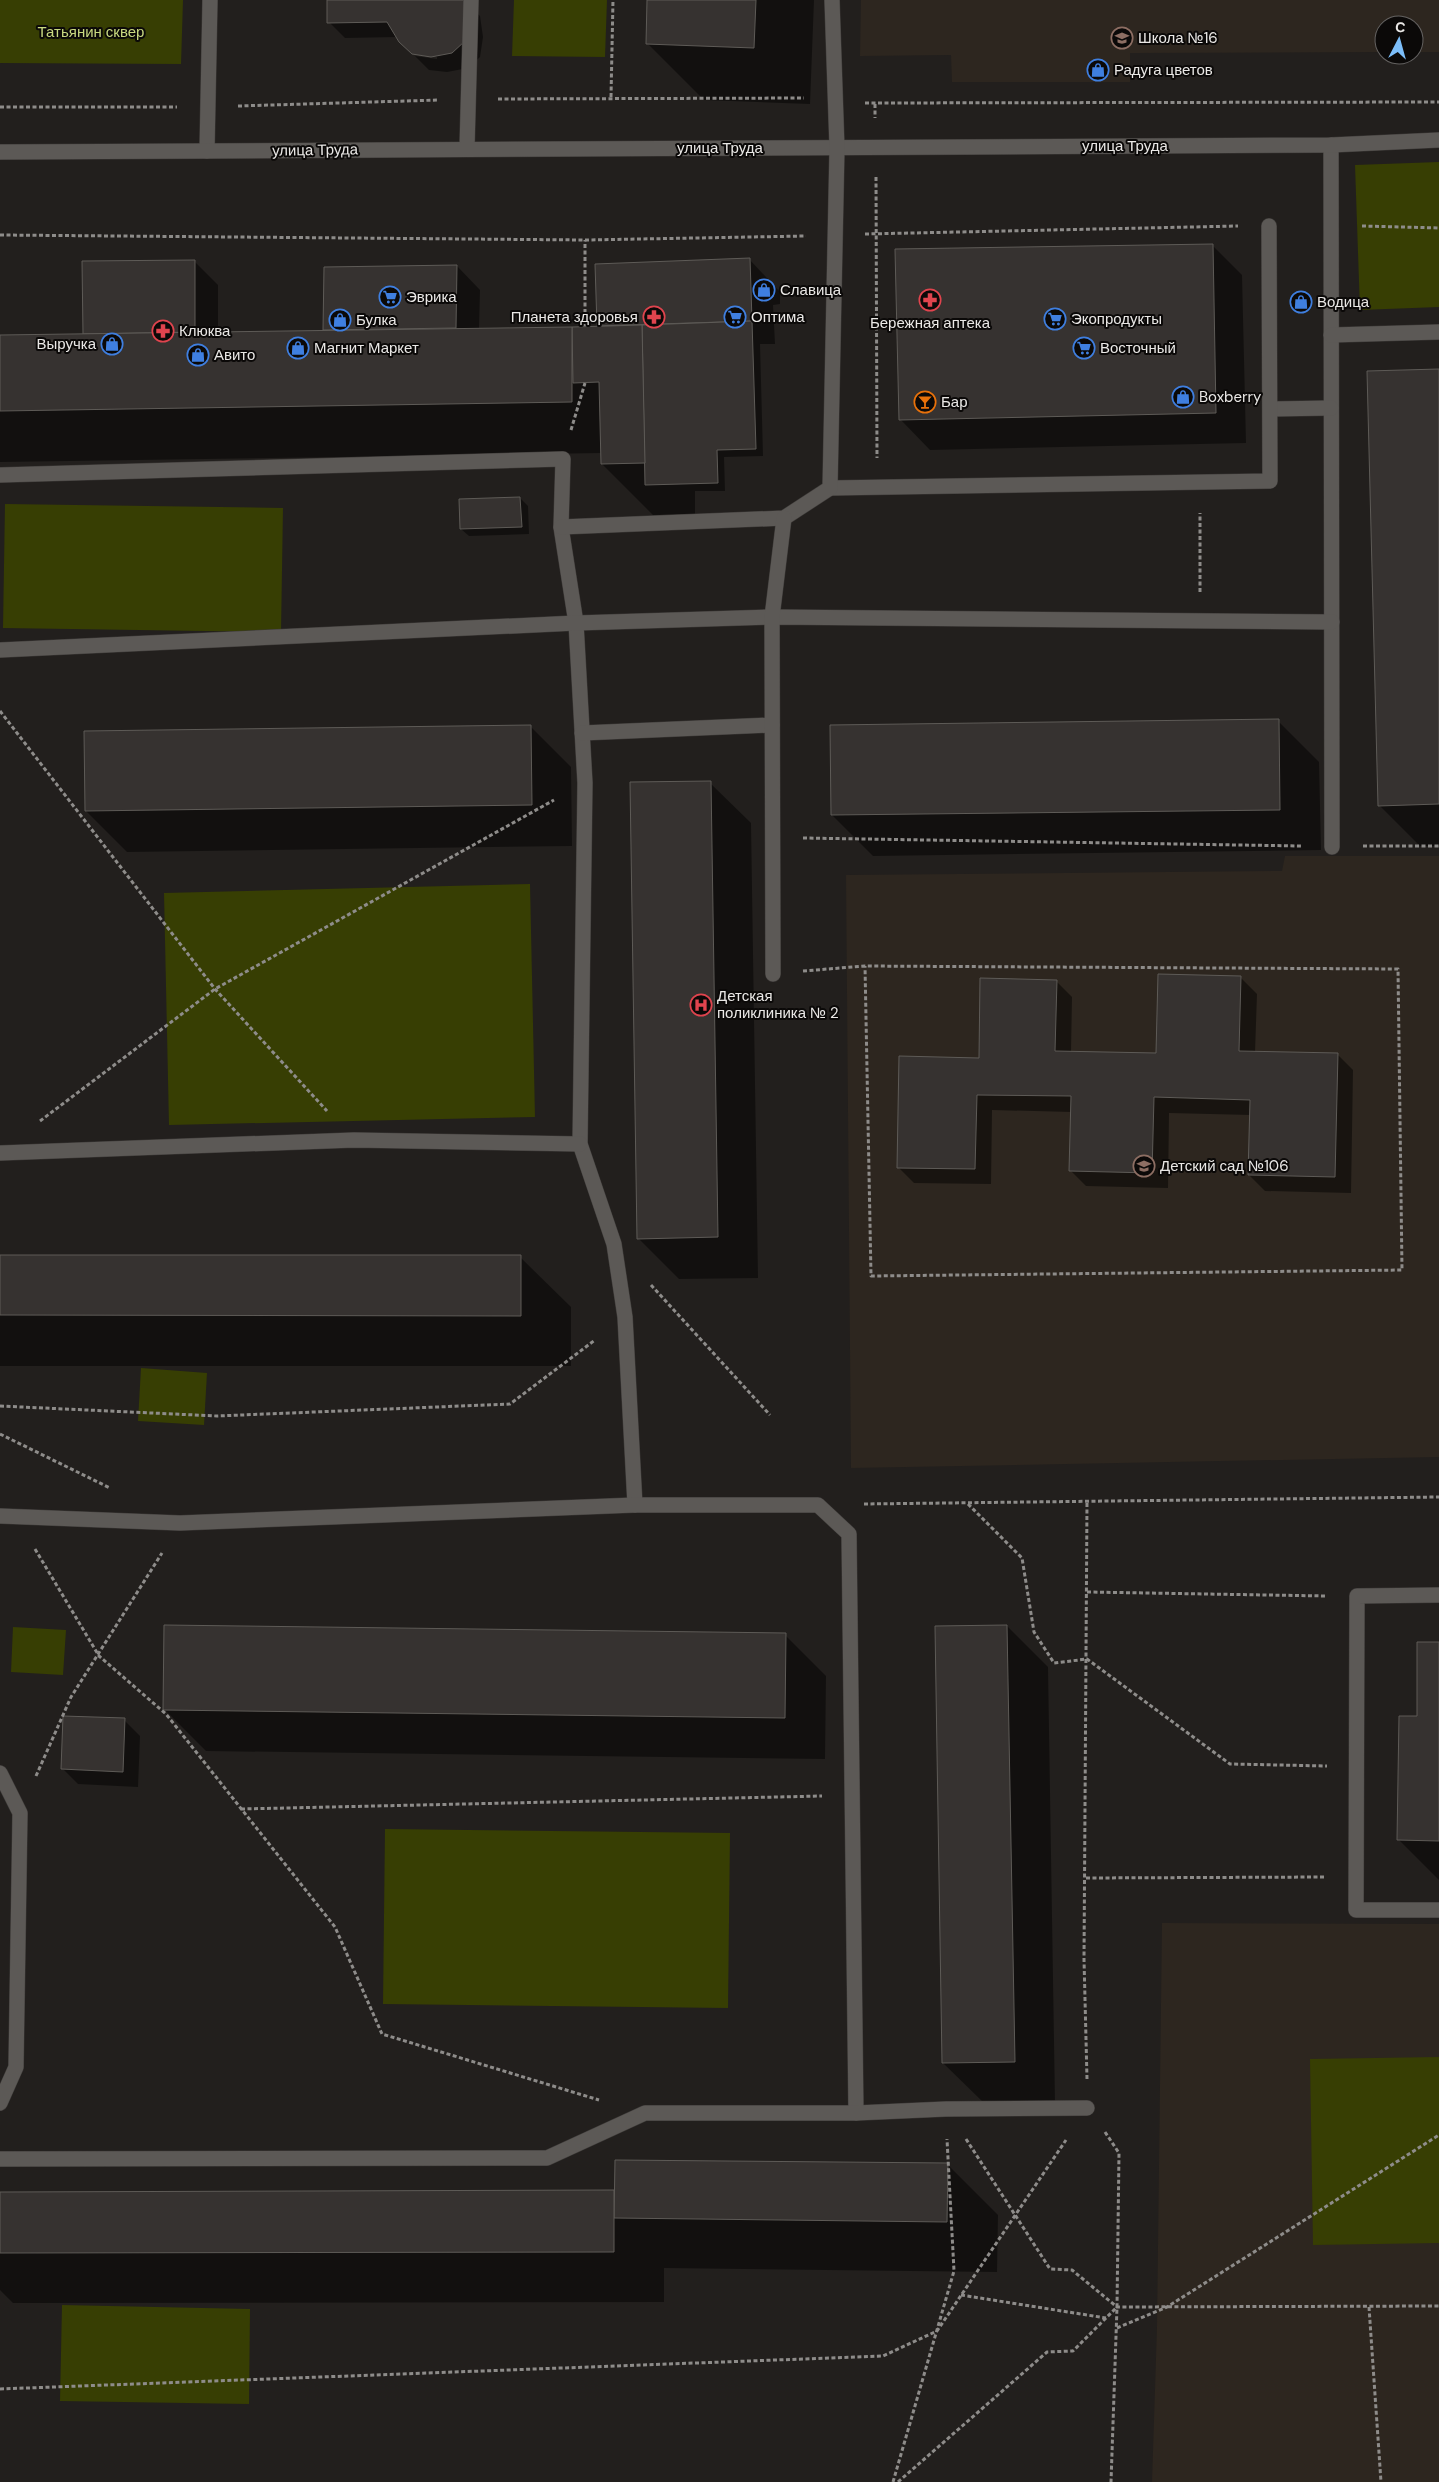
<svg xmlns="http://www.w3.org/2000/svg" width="1439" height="2482" viewBox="0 0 1439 2482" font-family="'DM Sans',sans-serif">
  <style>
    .built { fill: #2d261f }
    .green { fill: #373e03 }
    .shadow { fill: #0007 }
    .building { fill: #363230; stroke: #5e5b57 }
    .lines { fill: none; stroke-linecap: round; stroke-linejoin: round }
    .minor-casing { stroke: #3d3a38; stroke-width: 16 }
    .path { stroke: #8e8c8a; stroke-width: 3; stroke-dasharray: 4 2.5; stroke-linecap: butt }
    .minor { stroke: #5c5956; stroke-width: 15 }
    .labels { text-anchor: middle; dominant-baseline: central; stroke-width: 4; stroke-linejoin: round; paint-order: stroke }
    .park-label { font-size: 15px; fill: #c9d980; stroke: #0b0908 }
    .poi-label { font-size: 15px; fill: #eae8e6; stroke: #0b0908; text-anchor: start }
    .street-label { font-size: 15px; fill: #eae8e6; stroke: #0b0908 }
  </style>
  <rect width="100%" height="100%" fill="#221f1d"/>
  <!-- built -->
  <g class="built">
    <polygon points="861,0 1439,0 1439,52 1414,52 1414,25 1384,25 1384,52 1130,53 1130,82 952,82 951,55 860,56"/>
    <polygon points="1285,856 1439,856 1439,1457 851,1468 846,875 1282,871"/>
    <polygon points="1162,1923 1439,1924 1439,2482 1152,2482 1157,2327"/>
  </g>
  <!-- green -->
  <g class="green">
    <polygon points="0,0 183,0 181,64 0,63"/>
    <polygon points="514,0 607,0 605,57 512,56"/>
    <polygon points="1439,162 1439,307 1360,310 1355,165"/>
    <polygon points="5,504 283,508 281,632 3,628"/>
    <polygon points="530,884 535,1117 169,1125 164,893"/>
    <polygon points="141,1368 207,1373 204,1425 138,1421"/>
    <polygon points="13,1627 66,1630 63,1675 11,1672"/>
    <polygon points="385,1829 730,1833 728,2008 383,2004"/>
    <polygon points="1439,2057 1439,2243 1313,2245 1310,2059"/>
    <polygon points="62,2305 250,2309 249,2404 60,2401"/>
  </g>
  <!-- shadow -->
  <g class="shadow">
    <polygon points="328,0 465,2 480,16 483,37 480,57 468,68 447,72 429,70 415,56 437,59 437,57 412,53 398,37 345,38 329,22"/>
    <polygon points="649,0 814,0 810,104 704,100 647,43"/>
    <polygon points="1212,245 1242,275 1246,443 930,450 900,419"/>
    <polygon points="749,259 780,292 780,304 773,305 775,344 760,344 763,456 724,457 725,491 695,491 695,514 653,515 602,464 602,453 0,462 0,335 85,334 194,261 218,285 218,332 325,331 325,268 457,266 480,290 479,328 599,327 596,265"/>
    <polygon points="1439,370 1439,846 1420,846 1379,805"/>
    <polygon points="520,498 528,506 529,534 469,536 461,529"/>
    <polygon points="1278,721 1319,762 1321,850 873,856 832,815"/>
    <polygon points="530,726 571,767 572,846 127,852 86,811"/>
    <polygon points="710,783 751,823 758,1278 679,1279 638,1238"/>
    <polygon points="1241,978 1257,994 1255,1053 1337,1054 1353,1070 1351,1193 1265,1191 1249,1175 1251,1115 1169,1113 1168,1188 1086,1186 1070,1170 1072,1112 992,1110 991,1184 914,1183 898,1167 980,1060 1056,981 1072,997 1071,1052 1157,1054"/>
    <polygon points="0,1256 520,1257 571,1307 571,1366 0,1366"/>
    <polygon points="1007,1626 1048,1667 1055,2103 984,2103 943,2063"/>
    <polygon points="785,1635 826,1676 825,1759 206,1751 165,1710"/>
    <polygon points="1439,1643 1439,1880 1399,1840 1418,1717"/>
    <polygon points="124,1720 140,1736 138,1787 78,1784 62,1768"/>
    <polygon points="947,2164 998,2215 997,2272 664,2268 664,2302 13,2303 0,2290 0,2194 615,2191"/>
  </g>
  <!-- building -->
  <g class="building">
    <polygon points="327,0 465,0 465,41 452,53 431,57 412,54 399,42 387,22 327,23"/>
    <polygon points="647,0 756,0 754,48 646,44"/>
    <polygon points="1213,244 1216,413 899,420 895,249"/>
    <polygon points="750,258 752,321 597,326 595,264"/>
    <polygon points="195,260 195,332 83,334 82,261"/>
    <polygon points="457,265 456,328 323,330 324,267"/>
    <polygon points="772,283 773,297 757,298 756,284"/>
    <polygon points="752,321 756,449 717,450 718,483 645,485 642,325"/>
    <polygon points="642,325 645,463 601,464 599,382 573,383 572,327"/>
    <polygon points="572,327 572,402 0,411 0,335"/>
    <polygon points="1439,369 1439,804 1378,806 1367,371"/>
    <polygon points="520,497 522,527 460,529 459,499"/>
    <polygon points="1279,719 1280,810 831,815 830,725"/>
    <polygon points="531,725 532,805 85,811 84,731"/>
    <polygon points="711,781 718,1237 637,1239 630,782"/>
    <polygon points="1158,974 1241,976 1239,1051 1338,1053 1335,1177 1248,1175 1250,1100 1154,1097 1152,1173 1069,1171 1071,1096 977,1095 975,1169 897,1168 899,1056 979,1058 980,978 1057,980 1055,1051 1156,1053"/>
    <polygon points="0,1255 521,1255 521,1316 0,1315"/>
    <polygon points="164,1625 786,1633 785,1718 163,1710"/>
    <polygon points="1007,1625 1015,2062 942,2063 935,1626"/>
    <polygon points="1417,1642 1439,1642 1439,1841 1397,1840 1399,1716 1417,1716"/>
    <polygon points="63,1716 125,1718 123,1772 61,1769"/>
    <polygon points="615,2160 948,2163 947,2222 614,2218"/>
    <polygon points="614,2190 614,2252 0,2253 0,2192"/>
  </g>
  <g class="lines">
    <!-- minor casing -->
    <g class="minor-casing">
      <g id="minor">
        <polyline points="1331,145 1332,847"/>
        <polyline points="467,148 471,0"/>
        <polyline points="207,151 210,0"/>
        <polyline points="0,152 1331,145 1439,140"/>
        <polyline points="1331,335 1439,332"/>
        <polyline points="1271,409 1331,408"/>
        <polyline points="0,475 563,459 561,527 576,623 585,783 580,1144 614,1244 625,1317 635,1505"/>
        <polyline points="830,488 1270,481 1269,226"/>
        <polyline points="561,527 784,518 830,488 837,148 832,0"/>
        <polyline points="0,650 576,623 772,617 1332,622"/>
        <polyline points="582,733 772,725"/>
        <polyline points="773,974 772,617 784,518"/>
        <polyline points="0,1153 354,1140 580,1144"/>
        <polyline points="0,1516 180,1523 635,1505 818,1505 849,1534 856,2113"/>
        <polyline points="1439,1595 1357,1596 1356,1910 1439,1910"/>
        <polyline points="0,1773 20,1813 16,2067 0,2103"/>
        <polyline points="0,2159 547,2158 645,2113 856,2113 946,2109 1087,2108"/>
      </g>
    </g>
    <!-- path -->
    <g class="path">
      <polyline points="611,97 613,0"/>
      <polyline points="498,99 804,98"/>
      <polyline points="865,103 1439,102"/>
      <polyline points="875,104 875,118"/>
      <polyline points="238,106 439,100"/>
      <polyline points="0,107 177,107"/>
      <polyline points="876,177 877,458"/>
      <polyline points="1362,226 1439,228"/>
      <polyline points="865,234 1238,226"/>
      <polyline points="0,235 585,240 806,236"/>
      <polyline points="585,326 585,240"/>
      <polyline points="571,430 585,383"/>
      <polyline points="1200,592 1200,513"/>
      <polyline points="0,711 215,989 327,1111"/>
      <polyline points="803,838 1301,846"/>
      <polyline points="1363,846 1439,846"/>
      <polyline points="803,971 865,966 1398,969 1402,1270 871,1276 865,966"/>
      <polyline points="40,1121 215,989 554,800"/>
      <polyline points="651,1285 770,1415"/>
      <polyline points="0,1406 217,1416 510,1404 595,1340"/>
      <polyline points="0,1434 110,1488"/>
      <polyline points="864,1504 1439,1497"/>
      <polyline points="968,1504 1022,1558 1034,1632 1054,1663 1087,1659 1230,1764 1327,1766"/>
      <polyline points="35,1549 99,1656 166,1714 335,1927 382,2034 599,2100"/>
      <polyline points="1087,1592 1326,1596"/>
      <polyline points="36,1776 71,1697 162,1553"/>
      <polyline points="241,1809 822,1796"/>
      <polyline points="1086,1878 1325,1877"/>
      <polyline points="1087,2079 1084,1959 1087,1502"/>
      <polyline points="1105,2132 1119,2153 1117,2307 1111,2482"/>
      <polyline points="966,2139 1050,2269 1072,2270 1117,2307 1439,2306"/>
      <polyline points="961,2295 1106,2318"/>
      <polyline points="1369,2307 1381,2482"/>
      <polyline points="1117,2328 1167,2307 1439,2135"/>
      <polyline points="0,2389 883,2356 937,2331 1066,2140"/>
      <polyline points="893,2482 954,2271 947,2139"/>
      <polyline points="898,2482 1047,2352 1073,2351 1117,2307"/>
    </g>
    <!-- minor -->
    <use href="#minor" class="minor"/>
  </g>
  <!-- icons -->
  <defs>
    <g id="school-ring" transform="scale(1.125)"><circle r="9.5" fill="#0b0908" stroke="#8d6e63" stroke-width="1.5"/><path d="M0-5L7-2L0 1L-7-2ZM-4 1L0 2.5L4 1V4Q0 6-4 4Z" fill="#8d6e63"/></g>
    <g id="shop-ring" transform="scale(1.125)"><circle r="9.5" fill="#0b0908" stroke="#3f7fe0" stroke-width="1.5"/><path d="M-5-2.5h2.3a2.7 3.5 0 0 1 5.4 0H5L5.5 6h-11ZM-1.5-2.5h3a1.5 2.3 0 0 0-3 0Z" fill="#3f7fe0"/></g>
    <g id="supermarket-ring" transform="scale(1.125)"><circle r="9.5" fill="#0b0908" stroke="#3f7fe0" stroke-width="1.5"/><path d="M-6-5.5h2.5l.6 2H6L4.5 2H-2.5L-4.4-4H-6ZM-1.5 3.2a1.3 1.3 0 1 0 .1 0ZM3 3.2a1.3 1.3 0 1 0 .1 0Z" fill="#3f7fe0"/></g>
    <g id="pharmacy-ring" transform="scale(1.125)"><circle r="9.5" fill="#0b0908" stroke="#e0444e" stroke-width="1.5"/><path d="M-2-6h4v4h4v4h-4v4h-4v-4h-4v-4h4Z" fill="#e0444e"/></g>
    <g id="bar-ring" transform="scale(1.125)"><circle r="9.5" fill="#0b0908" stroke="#e8710a" stroke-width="1.5"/><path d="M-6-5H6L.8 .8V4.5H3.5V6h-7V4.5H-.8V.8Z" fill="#e8710a"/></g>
    <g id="hospital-ring" transform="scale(1.125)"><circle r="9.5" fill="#0b0908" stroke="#e0444e" stroke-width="1.5"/><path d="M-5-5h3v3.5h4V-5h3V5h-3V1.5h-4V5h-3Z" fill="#e0444e"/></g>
  </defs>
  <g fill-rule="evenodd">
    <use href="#school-ring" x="1122" y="38"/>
    <use href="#shop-ring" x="1098" y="70"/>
    <use href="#shop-ring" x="764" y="290"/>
    <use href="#supermarket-ring" x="390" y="297"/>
    <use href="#pharmacy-ring" x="930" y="300"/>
    <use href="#shop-ring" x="1301" y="302"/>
    <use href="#pharmacy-ring" x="654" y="317"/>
    <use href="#supermarket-ring" x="735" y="317"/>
    <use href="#supermarket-ring" x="1055" y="319"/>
    <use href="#shop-ring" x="340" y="320"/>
    <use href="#pharmacy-ring" x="163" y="331"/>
    <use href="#shop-ring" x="112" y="344"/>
    <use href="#shop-ring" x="298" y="348"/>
    <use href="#supermarket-ring" x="1084" y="348"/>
    <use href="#shop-ring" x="198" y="355"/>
    <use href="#shop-ring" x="1183" y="397"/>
    <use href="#bar-ring" x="925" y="402"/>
    <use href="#hospital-ring" x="701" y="1005"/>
    <use href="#school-ring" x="1144" y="1166"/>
  </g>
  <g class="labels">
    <!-- park labels -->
    <g class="park-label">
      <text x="91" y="32">Татьянин сквер</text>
    </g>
    <!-- poi labels -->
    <g class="poi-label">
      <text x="1138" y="38">Школа №16</text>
      <text x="1114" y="70">Радуга цветов</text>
      <text x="780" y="290">Славица</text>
      <text x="406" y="297">Эврика</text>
      <text x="1317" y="302">Водица</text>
      <text x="638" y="317" text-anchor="end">Планета здоровья</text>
      <text x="751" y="317">Оптима</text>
      <text x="1071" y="319">Экопродукты</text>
      <text x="356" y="320">Булка</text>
      <text x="930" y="323" text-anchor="middle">Бережная аптека</text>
      <text x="179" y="331">Клюква</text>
      <text x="96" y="344" text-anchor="end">Выручка</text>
      <text x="314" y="348">Магнит Маркет</text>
      <text x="1100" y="348">Восточный</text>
      <text x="214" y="355">Авито</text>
      <text x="1199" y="397">Boxberry</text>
      <text x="941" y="402">Бар</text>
      <text x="717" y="996">Детская<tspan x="717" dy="17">поликлиника № 2</tspan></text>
      <text x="1160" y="1166">Детский сад №106</text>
    </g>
    <!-- street labels -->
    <g class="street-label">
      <text x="1125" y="146">улица Труда</text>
      <text x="720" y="148">улица Труда</text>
      <text transform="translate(315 150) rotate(-1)">улица Труда</text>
    </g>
  </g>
  <!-- north arrow -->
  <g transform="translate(1399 40) rotate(6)"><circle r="24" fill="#0b0908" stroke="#646261"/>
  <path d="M0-4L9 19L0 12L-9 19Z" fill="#7cbef9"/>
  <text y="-8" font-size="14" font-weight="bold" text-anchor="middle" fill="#eae8e6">С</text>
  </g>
</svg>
